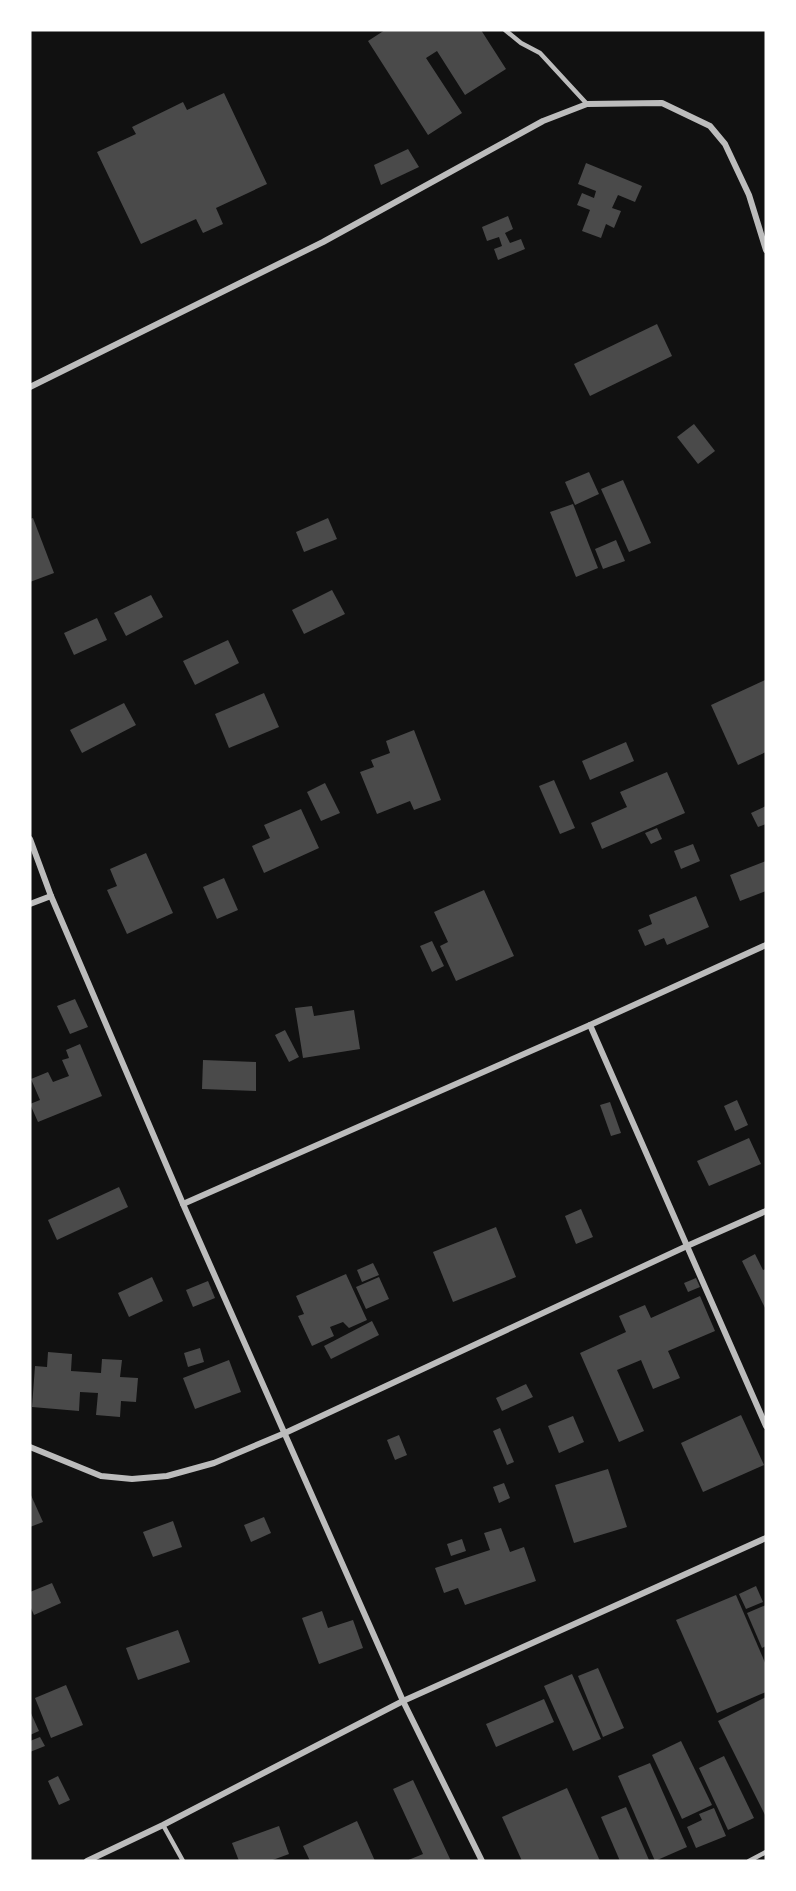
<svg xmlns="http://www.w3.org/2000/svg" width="796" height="1891" viewBox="0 0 796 1891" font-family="'Work Sans',sans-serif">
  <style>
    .building { fill: #4a4a4a }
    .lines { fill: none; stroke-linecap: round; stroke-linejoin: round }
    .service { stroke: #bcbcbc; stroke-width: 4.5 }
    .minor { stroke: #bcbcbc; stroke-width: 6 }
  </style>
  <rect width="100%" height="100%" fill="#111"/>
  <!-- building -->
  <g class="building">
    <polygon points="385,30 481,30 506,69 465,95 437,51 426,58 462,113 428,135 368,41"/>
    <polygon points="224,93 267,184 216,208 223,224 203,233 196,219 141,244 97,152 136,134 132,127 183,102 187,110"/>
    <polygon points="408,149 419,167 381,185 374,165"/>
    <polygon points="586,163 642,186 635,202 618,195 612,208 621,211 614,228 606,224 601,238 582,231 590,210 577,205 582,193 594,198 596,191 578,184"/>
    <polygon points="508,216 513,229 505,233 510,243 521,239 525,249 498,260 494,249 502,246 499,237 487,241 482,227"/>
    <polygon points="657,324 672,356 590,396 574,364"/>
    <polygon points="694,424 715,451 698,464 677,437"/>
    <polygon points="589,472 599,494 575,505 565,482"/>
    <polygon points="623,480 651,543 629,552 601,489"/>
    <polygon points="573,504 598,568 576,577 550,512"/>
    <polygon points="33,518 54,573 30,582 30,519"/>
    <polygon points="328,518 337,539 304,552 296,532"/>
    <polygon points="616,540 625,561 603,569 595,549"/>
    <polygon points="332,590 345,614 304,634 292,610"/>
    <polygon points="151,595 163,617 126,636 114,613"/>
    <polygon points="97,618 107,640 74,655 64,633"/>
    <polygon points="228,640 239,663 195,685 183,661"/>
    <polygon points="765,680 766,752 738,765 711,705"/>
    <polygon points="264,693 279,727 229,748 215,714"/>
    <polygon points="124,703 136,725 82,753 70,730"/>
    <polygon points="414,730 441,800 414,810 410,801 377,814 360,772 374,767 371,760 390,753 386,741"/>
    <polygon points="626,742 634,761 590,780 582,761"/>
    <polygon points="667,772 685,813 602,849 591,823 627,807 620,792"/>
    <polygon points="554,780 575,828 560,834 539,786"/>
    <polygon points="325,783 340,813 321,821 307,792"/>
    <polygon points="766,806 766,824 758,827 751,813"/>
    <polygon points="301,809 319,848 264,873 252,846 270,838 264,825"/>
    <polygon points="657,828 662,839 651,844 645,833"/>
    <polygon points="693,844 700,861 681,869 674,851"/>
    <polygon points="146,853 173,913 127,934 107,890 117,886 110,869"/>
    <polygon points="766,861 766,891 740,901 730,875"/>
    <polygon points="224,878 238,910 217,919 203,887"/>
    <polygon points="484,890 514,956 456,981 440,946 448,942 434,912"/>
    <polygon points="696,896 709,927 667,945 664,938 645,946 638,930 652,924 649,915"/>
    <polygon points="432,941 444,966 432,972 420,946"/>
    <polygon points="75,999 88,1027 70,1034 57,1006"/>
    <polygon points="312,1006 314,1016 354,1010 360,1049 303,1058 295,1008"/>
    <polygon points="285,1030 299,1057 289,1062 275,1035"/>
    <polygon points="80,1044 102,1096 38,1122 30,1104 40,1100 31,1079 48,1072 53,1082 69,1076 62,1060 69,1058 66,1050"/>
    <polygon points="203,1060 256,1062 256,1091 202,1089"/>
    <polygon points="737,1100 748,1125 735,1131 724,1106"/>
    <polygon points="610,1102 621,1133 611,1136 600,1105"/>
    <polygon points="749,1138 761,1164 709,1186 697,1161"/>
    <polygon points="119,1187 128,1207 57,1240 48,1220"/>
    <polygon points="581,1209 593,1237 576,1244 565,1216"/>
    <polygon points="496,1227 516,1277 453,1302 433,1252"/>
    <polygon points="755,1254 763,1270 766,1269 766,1310 742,1261"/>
    <polygon points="373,1263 379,1275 362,1282 357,1270"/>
    <polygon points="346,1274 367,1320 349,1328 343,1322 330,1327 334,1336 312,1346 298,1316 304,1314 296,1296"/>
    <polygon points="152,1277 163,1301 129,1317 118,1293"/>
    <polygon points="379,1277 389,1299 366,1309 356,1287"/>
    <polygon points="696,1278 700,1287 688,1292 684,1283"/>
    <polygon points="208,1281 215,1298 193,1307 186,1290"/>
    <polygon points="700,1296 715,1331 668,1351 680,1378 653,1389 641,1360 617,1370 644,1431 619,1442 580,1353 626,1332 619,1316 645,1305 651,1318"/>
    <polygon points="372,1321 379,1335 331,1359 324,1346"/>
    <polygon points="200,1348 204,1362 188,1367 184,1353"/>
    <polygon points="48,1352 72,1354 71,1371 101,1373 102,1359 122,1360 120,1377 138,1378 136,1402 121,1401 120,1417 96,1415 98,1393 80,1392 79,1411 32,1407 35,1366 47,1367"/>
    <polygon points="229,1360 241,1392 195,1409 183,1378"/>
    <polygon points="526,1384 533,1397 502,1411 496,1398"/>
    <polygon points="741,1415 764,1465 703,1492 681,1443"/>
    <polygon points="573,1416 584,1442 559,1453 548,1426"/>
    <polygon points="500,1428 514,1462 507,1465 493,1431"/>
    <polygon points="399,1435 407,1455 395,1460 387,1440"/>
    <polygon points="608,1469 627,1527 574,1543 555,1485"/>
    <polygon points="504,1483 510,1498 499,1503 493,1487"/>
    <polygon points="30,1493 43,1522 30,1527"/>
    <polygon points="264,1517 271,1533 251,1542 244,1525"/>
    <polygon points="173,1521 182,1547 153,1557 143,1532"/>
    <polygon points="501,1528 510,1552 524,1547 536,1581 465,1605 458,1588 444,1593 435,1568 490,1550 484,1533"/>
    <polygon points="462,1539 466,1551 451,1556 447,1544"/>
    <polygon points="52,1583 61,1603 34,1615 30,1606 30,1592"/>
    <polygon points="756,1586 763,1602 746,1609 739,1594"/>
    <polygon points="736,1595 766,1665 766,1692 717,1713 676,1620"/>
    <polygon points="766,1605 766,1646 762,1648 747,1613"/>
    <polygon points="322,1611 328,1628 353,1620 363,1648 319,1664 302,1618"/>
    <polygon points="178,1630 190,1662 138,1680 126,1648"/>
    <polygon points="598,1668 624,1728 603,1737 578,1676"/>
    <polygon points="572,1674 601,1739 573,1751 544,1686"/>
    <polygon points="66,1685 83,1725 51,1738 35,1698"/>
    <polygon points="766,1697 766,1817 718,1721"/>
    <polygon points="544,1699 554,1722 496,1747 486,1724"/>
    <polygon points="30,1711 39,1731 30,1735"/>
    <polygon points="40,1737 45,1746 30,1752 30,1741"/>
    <polygon points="681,1741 712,1805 682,1819 652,1755"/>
    <polygon points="724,1756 754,1818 728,1830 699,1768"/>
    <polygon points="650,1763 687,1847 655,1861 618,1776"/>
    <polygon points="58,1776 70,1800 59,1805 48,1781"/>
    <polygon points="413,1780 451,1861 406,1861 423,1854 393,1789"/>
    <polygon points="567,1788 600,1861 522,1861 502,1817"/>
    <polygon points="626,1807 649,1860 648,1861 620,1861 601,1817"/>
    <polygon points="714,1808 726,1836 696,1848 687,1827 702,1820 699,1814"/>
    <polygon points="357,1821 375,1861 310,1861 303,1846"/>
    <polygon points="279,1826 289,1854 270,1861 239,1861 232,1843"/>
  </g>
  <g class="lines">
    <!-- service -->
    <g class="service">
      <polyline points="505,30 521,43 540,53 587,104"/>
      <polyline points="163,1825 183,1861"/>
      <polyline points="749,1861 766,1852"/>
    </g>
    <!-- minor -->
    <g class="minor">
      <polyline points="30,387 323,242 543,121 587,104 662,103 710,126 725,144 749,195 766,250"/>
      <polyline points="30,839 51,896 183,1204 403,1701 482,1861"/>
      <polyline points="30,904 51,896"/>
      <polyline points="590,1025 766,1426"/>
      <polyline points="183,1204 590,1025 766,945"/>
      <polyline points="30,1447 101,1476 132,1479 167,1476 214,1463 285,1433 687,1246 766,1211"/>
      <polyline points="87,1861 163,1825 403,1701 766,1538"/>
    </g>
  </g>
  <!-- border -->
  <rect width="796" height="1891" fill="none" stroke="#ffffff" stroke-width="63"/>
</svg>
